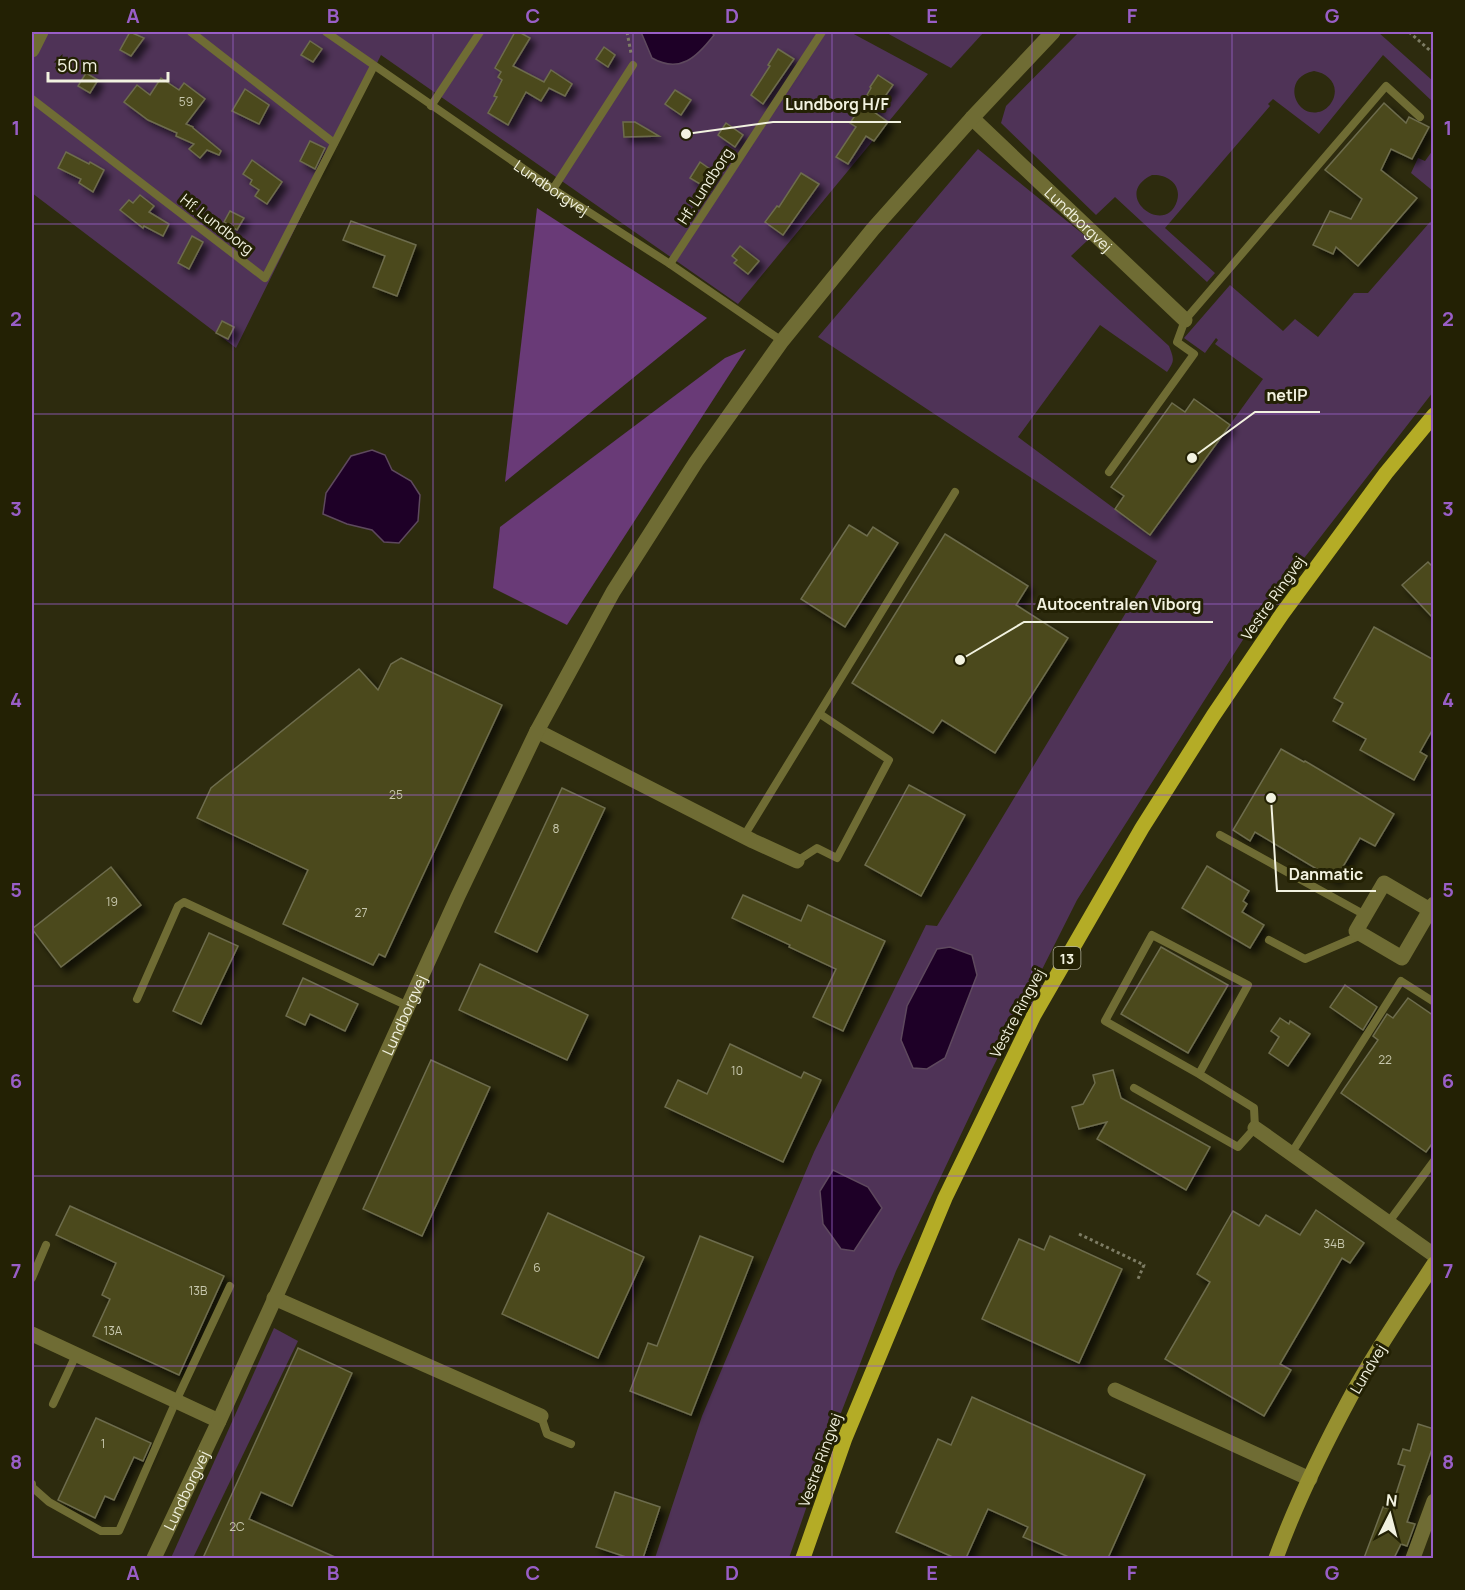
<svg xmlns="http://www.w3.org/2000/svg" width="1465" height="1590" viewBox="0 0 1465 1590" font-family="Manrope,sans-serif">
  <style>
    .green { fill: #4f3357; fill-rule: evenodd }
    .forest { fill: #693a77 }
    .water { fill: #1e0027; stroke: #5e495e; stroke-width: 1.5 }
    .building { fill: #4c491a; stroke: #6d6c4d; stroke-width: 1.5; filter: url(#shadow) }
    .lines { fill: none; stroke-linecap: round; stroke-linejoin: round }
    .path { stroke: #7d7c64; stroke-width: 3; stroke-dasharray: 3 3; stroke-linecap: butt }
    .lane { stroke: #6f6c34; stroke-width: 8 }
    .street { stroke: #6f6c34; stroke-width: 15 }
    .secondary { stroke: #969030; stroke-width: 15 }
    .primary { stroke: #b4ac26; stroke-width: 15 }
    .grid { fill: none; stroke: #995ec7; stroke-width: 1.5; stroke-opacity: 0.55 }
    .labels { text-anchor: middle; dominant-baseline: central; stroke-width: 6; stroke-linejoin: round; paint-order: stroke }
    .number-label { font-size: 12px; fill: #c8c8ae }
    .shield { fill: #232104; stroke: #b4b39e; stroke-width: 1.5 }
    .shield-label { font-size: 14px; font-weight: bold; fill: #f2f2e0 }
    .street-label { font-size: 15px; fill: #f2f2e0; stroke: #232104 }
    .leader { fill: none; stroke: #f2f2e0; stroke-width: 2 }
    .callout-dot { fill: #f2f2e0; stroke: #232104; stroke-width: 2 }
    .callout-label { font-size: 16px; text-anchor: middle; font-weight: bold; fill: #f2f2e0; stroke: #232104; stroke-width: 6; stroke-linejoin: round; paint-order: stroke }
    .neatline { fill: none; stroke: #995ec7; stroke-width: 2 }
    .grid-label { font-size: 20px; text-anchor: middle; font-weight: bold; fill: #995ec7 }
  </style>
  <defs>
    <filter id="shadow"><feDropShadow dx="5.5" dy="5.5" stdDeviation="3" flood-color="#0009"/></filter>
  </defs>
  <rect width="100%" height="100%" fill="#2d2b0e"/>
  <!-- green -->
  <g class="green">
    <polygon points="45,32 850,32 928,74 738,304 381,55 236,348 32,193 32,58"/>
    <polygon points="885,32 984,32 951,68"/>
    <path d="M1079 32H1378L1433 81V102L1383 55 1319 134 1273 99 1268 104 1270 106 1165 228 1215 273 1207 282 1115 197 1096 215 1001 123 1006 106ZM1314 71C1327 73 1338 83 1334 97 1332 103 1328 108 1322 111 1295 121 1280 77 1314 71ZM1152 175C1167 174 1182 184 1177 201 1165 238 1110 195 1152 175Z"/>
    <path d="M978 149 1089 239 1071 256 1169 346C1174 359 1175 361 1167 372L1100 325 1018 437 1150 535 1263 379 1215 344 1218 340 1216 338 1205 353 1184 338 1230 285 1283 331 1295 319 1318 337 1354 293H1368L1430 222 1433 221V392L1253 624 1077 900 992 1069 896 1271 822 1462 789 1558H655L702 1416 773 1248 814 1152 926 925 937 926 1157 561 818 337Z"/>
    <polygon points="1433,150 1433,191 1411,173 1418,158 1425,161"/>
    <polygon points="274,1328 298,1341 193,1558 171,1558"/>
  </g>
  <!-- forest -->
  <g class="forest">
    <polygon points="537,208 707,318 505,482"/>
    <polygon points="746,349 567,625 493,588 500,527 725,358"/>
  </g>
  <!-- water -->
  <g class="water">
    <path d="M641 32H711L714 35C697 57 680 74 652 58Z"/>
    <polygon points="372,450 385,455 392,470 411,481 420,495 418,521 399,543 384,542 372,530 347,524 323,514 326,493 351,456"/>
    <polygon points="950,947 972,955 977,975 945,1058 927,1069 913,1068 901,1040 907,1006 937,949"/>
    <polygon points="833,1170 868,1187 882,1208 854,1251 841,1249 823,1224 820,1191"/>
  </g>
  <!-- building -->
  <g class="building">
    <polygon points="130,32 144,38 131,56 120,50"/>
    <polygon points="515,32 519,32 530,38 513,66 544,82 551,70 572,84 565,96 549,88 541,101 526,92 508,125 488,113 497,97 494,96 502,80 498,77 501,72 495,68"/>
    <polygon points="310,41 322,49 313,62 301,55"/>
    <polygon points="604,47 615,55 608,67 596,59"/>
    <polygon points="778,49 794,59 763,104 751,95 770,66 768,65"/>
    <polygon points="86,73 98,80 90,93 78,86"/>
    <polygon points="878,75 893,85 874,112 888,122 874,141 866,136 848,164 836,157 856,127 850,123 868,96 867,95 871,88 870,87"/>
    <polygon points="161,78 179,90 184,83 205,99 186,124 193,127 193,128 221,151 219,155 207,150 200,158 189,149 194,144 176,136 177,133 148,120 124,102 137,85 150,95"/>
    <polygon points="245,89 269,105 259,124 232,111"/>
    <polygon points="675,90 691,100 681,115 665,104"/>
    <polygon points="1384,103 1406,123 1409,117 1429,127 1412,159 1391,149 1381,170 1417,198 1358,266 1336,247 1333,254 1313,245 1330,211 1351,219 1362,199 1325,170"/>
    <polygon points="623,122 635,122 659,136 624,137"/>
    <polygon points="726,123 743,135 735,147 718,135"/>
    <polygon points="310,141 325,148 315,169 300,161"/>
    <polygon points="66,152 89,164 90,162 104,170 93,192 79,183 81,179 58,168"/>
    <polygon points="252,160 282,182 267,204 255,196 259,190 250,184 252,180 243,174"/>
    <polygon points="700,162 714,172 705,187 690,178"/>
    <polygon points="801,173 819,184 783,235 765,222 777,206 779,207"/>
    <polygon points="140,195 154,206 149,212 169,224 163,236 144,226 143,228 120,210 129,200 133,203"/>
    <polygon points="230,211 244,218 237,230 224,222"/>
    <polygon points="351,221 416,245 397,296 373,287 385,256 343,240"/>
    <polygon points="192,236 203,242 189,269 178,263"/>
    <polygon points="740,246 759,261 748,274 734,263 737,260 732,256"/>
    <polygon points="222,321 234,327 228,339 216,333"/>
    <polygon points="1194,399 1230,425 1150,535 1115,509 1124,496 1111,487 1172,403 1185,412"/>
    <polygon points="849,525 867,536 873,527 898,543 845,627 801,599"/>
    <polygon points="945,534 1028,586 1016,605 1068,638 995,753 942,720 933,733 852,683"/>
    <polygon points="1428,562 1434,568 1434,619 1402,585"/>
    <polygon points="1374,627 1434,660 1434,727 1420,752 1427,756 1414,780 1360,750 1366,739 1333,721 1343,703 1334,698"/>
    <polygon points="401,658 502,705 385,957 379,954 373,965 283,924 308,870 197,818 211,788 359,669 378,690 391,664"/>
    <polygon points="1281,749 1304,762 1305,761 1394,814 1375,846 1360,838 1335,880 1255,832 1250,841 1233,830"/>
    <polygon points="909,785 965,815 921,896 865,865"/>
    <polygon points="562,788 605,808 537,952 495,932"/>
    <polygon points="1207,866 1249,891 1243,901 1247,904 1242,912 1264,925 1250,948 1182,908"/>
    <polygon points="111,867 141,905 61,967 32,929"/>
    <polygon points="743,895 801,921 808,905 885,941 843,1031 813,1017 836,969 789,947 790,945 732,918"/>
    <polygon points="209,933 238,946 201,1024 173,1011"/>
    <polygon points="1161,947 1228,985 1188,1053 1121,1014"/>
    <polygon points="480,964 588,1015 567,1060 459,1010"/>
    <polygon points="303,978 358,1004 345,1031 310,1014 305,1025 286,1016"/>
    <polygon points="1345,985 1377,1007 1363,1030 1330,1007"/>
    <polygon points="1408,998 1434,1016 1434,1141 1426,1152 1341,1093 1378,1040 1373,1036 1387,1014 1393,1018"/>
    <polygon points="1280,1018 1289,1024 1290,1021 1310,1034 1288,1066 1269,1053 1279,1037 1271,1031"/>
    <polygon points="730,1044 801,1078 804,1072 821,1080 783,1162 665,1107 678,1080 707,1094"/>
    <polygon points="431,1060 490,1087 422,1236 363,1209"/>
    <polygon points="1113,1070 1121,1098 1210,1147 1186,1190 1097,1139 1107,1122 1079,1129 1072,1107 1083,1104 1095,1083 1093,1075"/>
    <polygon points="70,1206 224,1276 179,1375 93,1336 110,1299 102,1295 116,1263 56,1235"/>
    <polygon points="1316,1210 1364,1243 1350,1263 1342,1258 1280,1364 1291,1370 1264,1416 1165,1359 1210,1282 1197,1274 1233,1211 1259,1226 1266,1215 1300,1235"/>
    <polygon points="548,1213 644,1257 598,1358 502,1314"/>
    <polygon points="700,1236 753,1257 691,1415 630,1391 648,1343 657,1346"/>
    <polygon points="1050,1236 1122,1269 1079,1363 982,1319 1019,1239 1044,1250"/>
    <polygon points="298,1348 352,1373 292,1506 261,1492 249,1519 337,1558 203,1558"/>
    <polygon points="972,1397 1145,1475 1108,1558 1071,1558 1023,1537 1028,1527 988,1509 966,1558 955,1558 896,1532 938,1439 951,1445"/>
    <polygon points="96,1418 151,1443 143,1461 134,1457 114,1500 105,1496 95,1518 58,1500"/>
    <polygon points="1418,1424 1434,1429 1434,1443 1407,1522 1415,1524 1407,1546 1401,1544 1394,1558 1364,1558 1383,1507 1386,1508 1389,1502 1393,1503 1405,1466 1398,1464 1403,1449 1410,1451"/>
    <polygon points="615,1492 660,1507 643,1558 629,1558 596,1547"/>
  </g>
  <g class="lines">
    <!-- path -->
    <g class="path">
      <polyline points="627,32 631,53"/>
      <polyline points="1409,32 1434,54"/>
      <polyline points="1079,1234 1144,1265 1138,1279"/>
    </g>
    <!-- lane -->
    <g class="lane">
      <polyline points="191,32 334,143"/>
      <path id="s1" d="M326 32 553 189 670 264 782 341"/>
      <polyline points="32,99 265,278 374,66"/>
      <polyline points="431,106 480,32"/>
      <polyline points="553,189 633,65"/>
      <polyline points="670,264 822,32"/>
      <polyline points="1109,472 1194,354 1177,342 1185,320 1386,86 1420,117"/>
      <polyline points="1220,835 1365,915"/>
      <polyline points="744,836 955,492"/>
      <polyline points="797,861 817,848 837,858 889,760 820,714"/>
      <polyline points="1269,940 1305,959 1361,935"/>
      <polyline points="137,999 178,906 184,902 408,1006"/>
      <polyline points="1134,1088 1238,1147 1255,1128 1254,1108 1199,1074 1105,1021 1152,935 1248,985 1199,1074"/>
      <polyline points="1291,1154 1401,981 1434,1002"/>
      <polyline points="1388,1223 1434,1161"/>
      <polyline points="32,1278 46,1245"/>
      <polyline points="53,1404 76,1355"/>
      <polyline points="541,1416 547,1434 571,1444"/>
      <polyline points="32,1484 32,1487 49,1502 101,1531 119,1531 176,1401 230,1286"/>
    </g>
    <!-- street -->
    <g class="street">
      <polyline points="32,50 41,32"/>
      <path id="s2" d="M972 118 1185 320"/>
      <polyline points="537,731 753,841 797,861"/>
      <polyline points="1430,910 1384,883 1356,931 1402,958 1430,910 1434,904"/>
      <polyline points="1255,1128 1434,1255"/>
      <polyline points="274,1298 541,1416"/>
      <polyline points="32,1334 219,1421"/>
      <polyline points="1115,1390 1310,1479"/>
      <path id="s3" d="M154 1558 219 1421 458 896 537 731 613 592 696 462 782 341 873 229 972 118 1053 32"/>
      <polyline points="1413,1558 1434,1501"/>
    </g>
    <!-- secondary -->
    <path class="secondary" d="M1276 1558C1296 1503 1323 1448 1351 1396 1375 1351 1405 1308 1434 1264"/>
    <!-- primary -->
    <polyline class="primary" points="803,1558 845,1438 945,1198 1034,1015 1142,828 1213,716 1282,614 1386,473 1434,415"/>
  </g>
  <!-- grid -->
  <path class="grid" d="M233 32V1558M433 32V1558M633 32V1558M832 32V1558M1032 32V1558M1232 32V1558M32 224H1434M32 414H1434M32 604H1434M32 795H1434M32 986H1434M32 1176H1434M32 1366H1434"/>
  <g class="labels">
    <!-- number labels -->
    <g class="number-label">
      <text x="186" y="101">59</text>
      <text x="396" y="794">25</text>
      <text x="556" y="828">8</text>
      <text x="112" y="901">19</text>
      <text x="361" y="912">27</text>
      <text x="1385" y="1059">22</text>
      <text x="737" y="1070">10</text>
      <text x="1334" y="1243">34B</text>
      <text x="537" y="1267">6</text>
      <text x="198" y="1290">13B</text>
      <text x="113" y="1330">13A</text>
      <text x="103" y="1443">1</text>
      <text x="237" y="1526">2C</text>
    </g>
    <!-- shield labels -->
    <rect class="shield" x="1053.5" y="947" width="27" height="22" rx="4.5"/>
    <g class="shield-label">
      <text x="1067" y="958">13</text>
    </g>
    <!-- street labels -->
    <g class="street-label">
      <text transform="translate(705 186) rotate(-57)">Hf. Lundborg</text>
      <text stroke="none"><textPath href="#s1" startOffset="274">Lundborgvej</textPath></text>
      <text stroke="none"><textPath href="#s2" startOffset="147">Lundborgvej</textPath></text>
      <text transform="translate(217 224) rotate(38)">Hf. Lundborg</text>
      <text transform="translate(1273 598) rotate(-55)">Vestre Ringvej</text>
      <text transform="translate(1017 1013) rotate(-62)">Vestre Ringvej</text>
      <text stroke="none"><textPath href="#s3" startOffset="598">Lundborgvej</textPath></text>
      <text transform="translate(1368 1369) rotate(-59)">Lundvej</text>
      <text transform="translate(820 1460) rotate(-70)">Vestre Ringvej</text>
      <text stroke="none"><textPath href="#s3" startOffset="75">Lundborgvej</textPath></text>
    </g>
  </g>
  <!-- callouts -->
  <path class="leader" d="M686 134L773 122H901M1192 458L1255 412H1320M960 660L1024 622H1213M1271 798L1277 891H1376"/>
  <g class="callout-dot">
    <circle cx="686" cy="134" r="6"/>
    <circle cx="1192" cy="458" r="6"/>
    <circle cx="960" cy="660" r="6"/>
    <circle cx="1271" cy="798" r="6"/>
  </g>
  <g class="callout-label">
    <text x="837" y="110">Lundborg H/F</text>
    <text x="1287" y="401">netIP</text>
    <text x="1119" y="610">Autocentralen Viborg</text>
    <text x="1326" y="880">Danmatic</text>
  </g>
  <!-- border -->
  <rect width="1465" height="1590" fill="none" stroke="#232104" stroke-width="66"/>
  <!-- north arrow -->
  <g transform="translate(1390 1515) rotate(6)" stroke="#232104" stroke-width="4.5" paint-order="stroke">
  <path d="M0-4.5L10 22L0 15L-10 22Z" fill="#f2f2e0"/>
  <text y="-9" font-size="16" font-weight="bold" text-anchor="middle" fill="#f2f2e0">N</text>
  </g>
  <!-- scale -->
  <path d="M48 72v9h120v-9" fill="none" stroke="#f2f2e0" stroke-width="3"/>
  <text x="57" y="72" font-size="18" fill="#f2f2e0" stroke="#232104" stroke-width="4.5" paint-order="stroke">50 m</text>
  <rect x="33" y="33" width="1399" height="1524" class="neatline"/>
  <g class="grid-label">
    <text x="133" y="23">A</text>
    <text x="333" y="23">B</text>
    <text x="533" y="23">C</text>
    <text x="732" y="23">D</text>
    <text x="932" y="23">E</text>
    <text x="1132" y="23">F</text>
    <text x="1332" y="23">G</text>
    <text x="16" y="135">1</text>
    <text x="1448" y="135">1</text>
    <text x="16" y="326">2</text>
    <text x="1448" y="326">2</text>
    <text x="16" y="516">3</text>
    <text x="1448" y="516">3</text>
    <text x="16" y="707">4</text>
    <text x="1448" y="707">4</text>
    <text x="16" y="897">5</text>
    <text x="1448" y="897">5</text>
    <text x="16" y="1088">6</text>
    <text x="1448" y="1088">6</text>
    <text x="16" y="1278">7</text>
    <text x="1448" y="1278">7</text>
    <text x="16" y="1469">8</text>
    <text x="1448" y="1469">8</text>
    <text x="133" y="1580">A</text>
    <text x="333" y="1580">B</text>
    <text x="533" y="1580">C</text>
    <text x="732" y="1580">D</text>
    <text x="932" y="1580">E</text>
    <text x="1132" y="1580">F</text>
    <text x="1332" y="1580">G</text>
  </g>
</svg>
